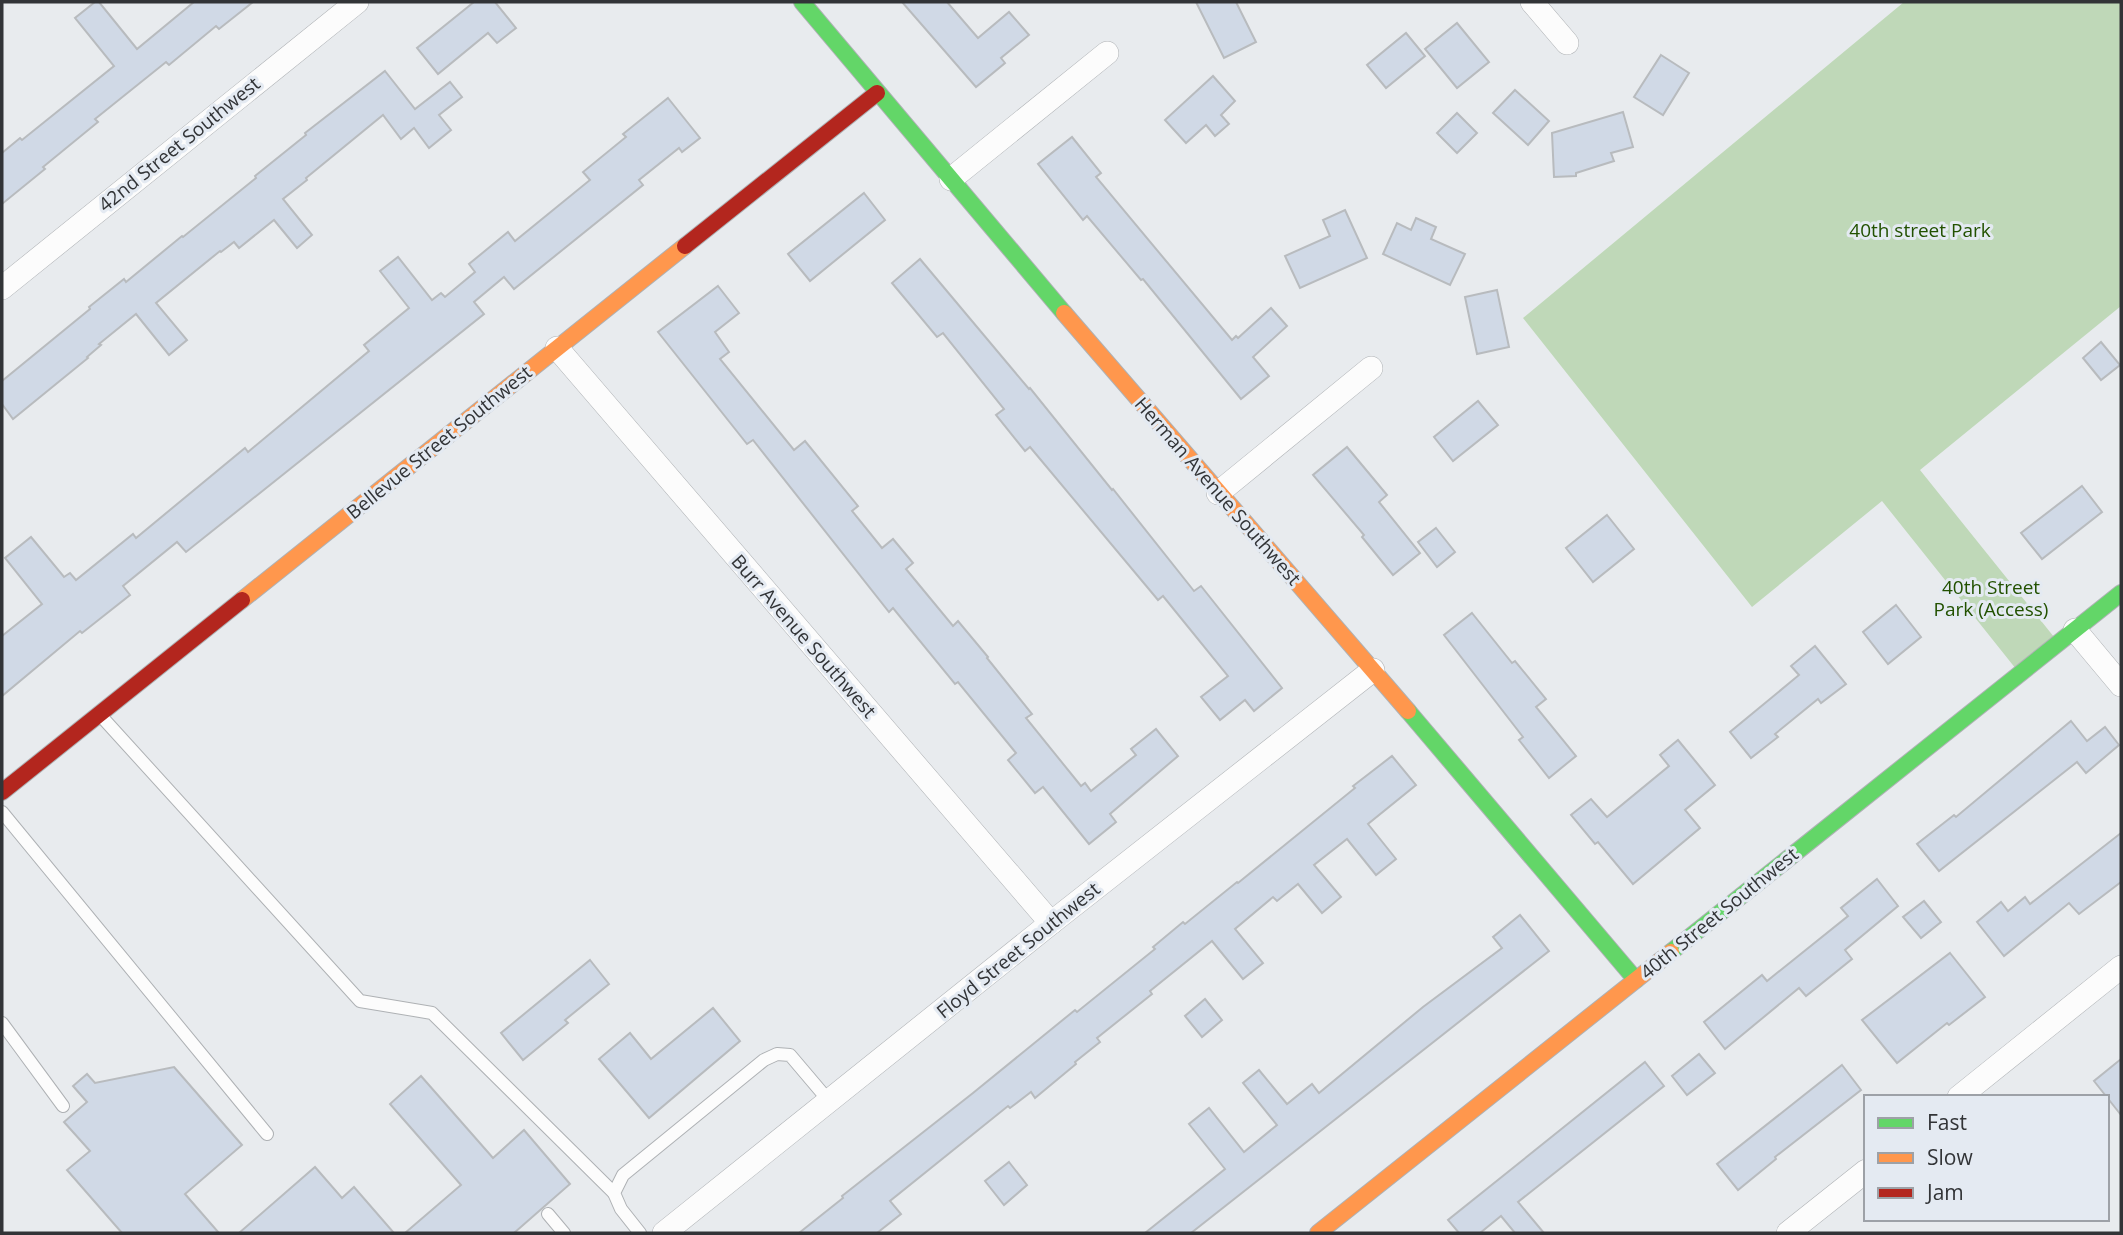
<svg xmlns="http://www.w3.org/2000/svg" width="2123" height="1235" viewBox="0 0 2123 1235" font-family="'Open Sans',sans-serif">
  <style>
    .green { fill: #bfd8b8 }
    .building { fill: #d0d9e6; stroke: #b8bbbe; stroke-width: 2 }
    .lines { fill: none; stroke-linecap: round; stroke-linejoin: round }
    .lane-casing { stroke: #aeb1b4; stroke-width: 14 }
    .street-casing { stroke: #aeb1b4; stroke-width: 24 }
    .fast-casing { stroke: #aeb1b4; stroke-width: 18 }
    .slow-casing { stroke: #aeb1b4; stroke-width: 18 }
    .jam-casing { stroke: #aeb1b4; stroke-width: 18 }
    .lane { stroke: #fcfcfc; stroke-width: 12 }
    .street { stroke: #fcfcfc; stroke-width: 23 }
    .fast { stroke: #63d668; stroke-width: 16 }
    .slow { stroke: #ff974d; stroke-width: 16 }
    .jam { stroke: #b3261e; stroke-width: 16 }
    .labels { text-anchor: middle; dominant-baseline: central; stroke-width: 6; stroke-linejoin: round; paint-order: stroke }
    .street-label { font-size: 19px; fill: #323437; stroke: #e4eaf2 }
    .park-label { font-size: 19px; fill: #225100; stroke: #e4eaf2 }
  </style>
  <rect width="100%" height="100%" fill="#e8ebee"/>
  <!-- green -->
  <polygon class="green" points="1904,2 2121,2 2121,306 1920,470 2054,637 2020,674 1882,501 1752,607 1523,318"/>
  <!-- building -->
  <g class="building">
    <polygon points="95,2 99,2 137,49 194,2 253,2 219,29 216,26 169,65 166,62 95,119 98,122 43,167 45,169 2,204 2,153 20,138 22,140 114,66 75,18"/>
    <polygon points="474,2 495,2 516,28 497,43 488,33 438,74 417,48"/>
    <polygon points="902,2 947,2 978,38 1009,12 1029,35 1001,58 1005,63 976,87"/>
    <polygon points="1196,2 1236,2 1256,42 1224,58"/>
    <polygon points="1457,23 1489,62 1457,88 1425,49"/>
    <polygon points="1406,33 1425,56 1386,88 1367,65"/>
    <polygon points="1661,55 1689,73 1663,115 1634,97"/>
    <polygon points="385,71 415,109 450,82 462,97 439,115 451,130 429,148 414,128 401,139 383,115 306,178 307,180 283,199 312,235 297,248 274,220 239,248 234,242 221,252 220,251 156,303 187,340 169,355 136,314 99,344 101,345 87,357 88,358 13,419 2,404 2,381 90,309 89,307 124,279 126,282 182,236 183,237 256,178 255,176 306,135 305,133"/>
    <polygon points="1213,76 1235,101 1221,115 1229,124 1215,136 1206,125 1186,143 1165,120"/>
    <polygon points="1515,90 1549,121 1528,145 1493,113"/>
    <polygon points="668,98 700,138 682,152 679,148 639,180 643,185 514,289 504,277 474,302 484,314 186,552 177,542 123,586 130,595 82,633 80,631 2,696 2,636 42,604 5,558 31,537 64,577 70,573 76,580 133,534 136,538 245,448 248,452 369,351 364,345 409,308 380,271 398,257 432,300 441,293 445,297 475,272 469,264 508,232 515,241 590,180 583,172 626,137 623,134"/>
    <polygon points="1623,112 1633,147 1611,153 1614,161 1576,173 1576,176 1554,177 1552,133"/>
    <polygon points="1457,113 1477,133 1457,153 1437,133"/>
    <polygon points="1072,137 1101,173 1096,177 1232,340 1236,336 1238,338 1271,308 1287,326 1253,357 1269,376 1241,399 1143,279 1141,280 1087,216 1083,220 1038,164"/>
    <polygon points="864,193 885,220 810,281 788,254"/>
    <polygon points="1345,210 1367,258 1300,288 1285,256 1330,236 1323,220"/>
    <polygon points="1416,218 1436,227 1431,239 1465,254 1450,285 1383,254 1397,223 1411,230"/>
    <polygon points="920,259 1029,389 1030,388 1112,490 1113,489 1194,591 1201,586 1282,688 1254,711 1245,700 1220,720 1201,697 1228,676 1163,596 1158,600 1030,447 1025,451 996,415 1004,409 943,333 937,337 892,283"/>
    <polygon points="718,286 739,313 715,332 729,352 720,359 794,450 805,441 858,506 852,511 882,548 893,539 913,563 906,569 953,626 958,621 988,657 987,658 1032,714 1026,718 1081,786 1085,783 1091,791 1136,755 1131,749 1156,729 1178,756 1110,814 1116,822 1089,844 1043,787 1035,793 1008,760 1016,753 958,682 955,684 893,608 889,612 753,440 747,444 658,332"/>
    <polygon points="1497,290 1509,347 1477,354 1465,297"/>
    <polygon points="2101,342 2120,365 2101,380 2083,358"/>
    <polygon points="1478,401 1498,425 1453,461 1434,437"/>
    <polygon points="1347,447 1387,495 1379,502 1420,553 1393,575 1362,537 1364,535 1313,475"/>
    <polygon points="2082,486 2102,512 2042,559 2021,533"/>
    <polygon points="1607,515 1634,549 1593,582 1566,548"/>
    <polygon points="1436,528 1455,552 1437,567 1418,542"/>
    <polygon points="1896,605 1921,637 1888,664 1863,632"/>
    <polygon points="1472,613 1512,663 1515,661 1546,699 1536,707 1576,756 1549,778 1519,740 1523,737 1444,635"/>
    <polygon points="1815,646 1846,684 1821,703 1818,699 1775,734 1778,737 1751,758 1730,732 1799,675 1791,666"/>
    <polygon points="2071,721 2087,741 2105,727 2119,745 2086,773 2077,762 1939,871 1917,844 1954,815 1956,817"/>
    <polygon points="1678,740 1715,785 1685,810 1700,828 1633,884 1598,842 1595,844 1571,815 1591,799 1607,817 1669,766 1660,755"/>
    <polygon points="1392,756 1416,785 1368,824 1396,859 1376,875 1347,839 1314,865 1341,897 1322,913 1298,884 1277,901 1273,897 1235,929 1263,963 1243,979 1212,941 1150,991 1152,994 1097,1038 1100,1042 1075,1062 1076,1064 1035,1098 1031,1092 1010,1108 1008,1106 890,1201 901,1214 877,1233 799,1233 843,1198 842,1196 973,1093 1075,1010 1077,1012 1155,949 1153,947 1183,922 1185,924 1237,882 1238,883 1355,788 1353,786"/>
    <polygon points="2121,833 2121,882 2079,914 2069,903 2004,956 1977,922 2001,902 2008,911 2025,897 2030,904"/>
    <polygon points="1877,879 1898,906 1845,950 1852,959 1806,996 1799,988 1725,1049 1704,1022 1762,975 1767,981 1848,916 1841,908"/>
    <polygon points="1924,901 1941,922 1921,938 1903,917"/>
    <polygon points="1520,915 1549,951 1191,1233 1145,1233 1225,1169 1189,1124 1209,1108 1244,1152 1277,1125 1243,1083 1259,1070 1287,1104 1312,1084 1319,1093 1423,1007 1502,948 1493,937"/>
    <polygon points="1950,953 1985,997 1949,1025 1947,1023 1897,1063 1862,1020"/>
    <polygon points="590,960 609,984 565,1020 568,1023 523,1060 501,1033"/>
    <polygon points="1205,999 1222,1020 1202,1037 1185,1016"/>
    <polygon points="713,1008 740,1041 649,1118 599,1059 630,1033 651,1059"/>
    <polygon points="1699,1054 1715,1073 1687,1095 1672,1076"/>
    <polygon points="2121,1059 2121,1115 2094,1081"/>
    <polygon points="1645,1062 1664,1086 1518,1202 1544,1233 1515,1233 1501,1216 1480,1233 1459,1233 1448,1220"/>
    <polygon points="1842,1065 1861,1090 1775,1157 1776,1159 1738,1190 1717,1164"/>
    <polygon points="174,1067 242,1145 185,1194 219,1233 122,1233 67,1170 90,1151 64,1122 87,1102 73,1086 87,1074 95,1083"/>
    <polygon points="421,1076 493,1158 524,1130 570,1184 514,1233 405,1233 461,1185 390,1104"/>
    <polygon points="1009,1162 1027,1185 1004,1205 985,1181"/>
    <polygon points="315,1167 342,1198 354,1187 394,1233 239,1233"/>
  </g>
  <g class="lines">
    <!-- lane casing -->
    <g class="lane-casing">
      <g id="lane">
        <polyline points="101,716 360,1001 432,1013 614,1193"/>
        <polyline points="2,812 267,1134"/>
        <polyline points="2,1023 63,1106"/>
        <polyline points="548,1214 564,1233"/>
        <polyline points="640,1233 621,1209 614,1193 623,1175 764,1060 777,1054 790,1055 829,1101"/>
      </g>
    </g>
    <!-- street casing -->
    <g class="street-casing">
      <g id="street">
        <polyline points="1532,2 1567,43"/>
        <polyline points="951,179 1107,53"/>
        <polyline points="2,288 357,2"/>
        <polyline points="557,348 1051,923"/>
        <polyline points="1218,493 1371,368"/>
        <polyline points="2075,630 2121,685"/>
        <polyline points="1959,1097 2121,967"/>
        <polyline points="664,1233 1051,923 1373,670"/>
        <polyline points="1788,1233 1866,1171"/>
      </g>
    </g>
    <!-- fast casing -->
    <g class="fast-casing">
      <g id="fast">
        <polyline points="802,2 1064,313"/>
        <polyline points="1408,711 1636,980"/>
        <polyline points="1671,952 2121,593"/>
      </g>
    </g>
    <!-- slow casing -->
    <g class="slow-casing">
      <g id="slow">
        <polyline points="1064,313 1408,711"/>
        <polyline points="242,600 685,246"/>
        <polyline points="1318,1233 1671,952"/>
      </g>
    </g>
    <!-- jam casing -->
    <g class="jam-casing">
      <g id="jam">
        <polyline points="685,246 877,93"/>
        <polyline points="2,792 242,600"/>
      </g>
    </g>
    <!-- lane -->
    <use href="#lane" class="lane"/>
    <!-- street -->
    <use href="#street" class="street"/>
    <!-- fast -->
    <use href="#fast" class="fast"/>
    <!-- slow -->
    <use href="#slow" class="slow"/>
    <!-- jam -->
    <use href="#jam" class="jam"/>
  </g>
  <g class="labels">
    <!-- street labels -->
    <g class="street-label">
      <text transform="translate(179 144) rotate(-39)">42nd Street Southwest</text>
      <text transform="translate(439 442) rotate(-39)">Bellevue Street Southwest</text>
      <text transform="translate(1218 491) rotate(49)">Herman Avenue Southwest</text>
      <text transform="translate(804 636) rotate(49)">Burr Avenue Southwest</text>
      <text transform="translate(1719 913) rotate(-39)">40th Street Southwest</text>
      <text transform="translate(1018 950) rotate(-39)">Floyd Street Southwest</text>
    </g>
    <!-- park labels -->
    <g class="park-label">
      <text x="1920" y="230">40th street Park</text>
      <text x="1991" y="587">40th Street<tspan x="1991" dy="22">Park (Access)</tspan></text>
    </g>
  </g>
  <!-- border -->
  <rect width="2123" height="1235" fill="none" stroke="#323437" stroke-width="7"/>
  <!-- legend -->
  <rect x="1864" y="1095" width="245" height="126" fill="#e4eaf2" stroke="#9da1a7" stroke-width="2"/>
  <rect x="1878" y="1118" width="35" height="10" fill="#63d668" stroke="#9da1a7" stroke-width="2"/>
  <text x="1927" y="1130" font-size="21" fill="#323437">Fast</text>
  <rect x="1878" y="1153" width="35" height="10" fill="#ff974d" stroke="#9da1a7" stroke-width="2"/>
  <text x="1927" y="1165" font-size="21" fill="#323437">Slow</text>
  <rect x="1878" y="1188" width="35" height="10" fill="#b3261e" stroke="#9da1a7" stroke-width="2"/>
  <text x="1927" y="1200" font-size="21" fill="#323437">Jam</text>
</svg>
